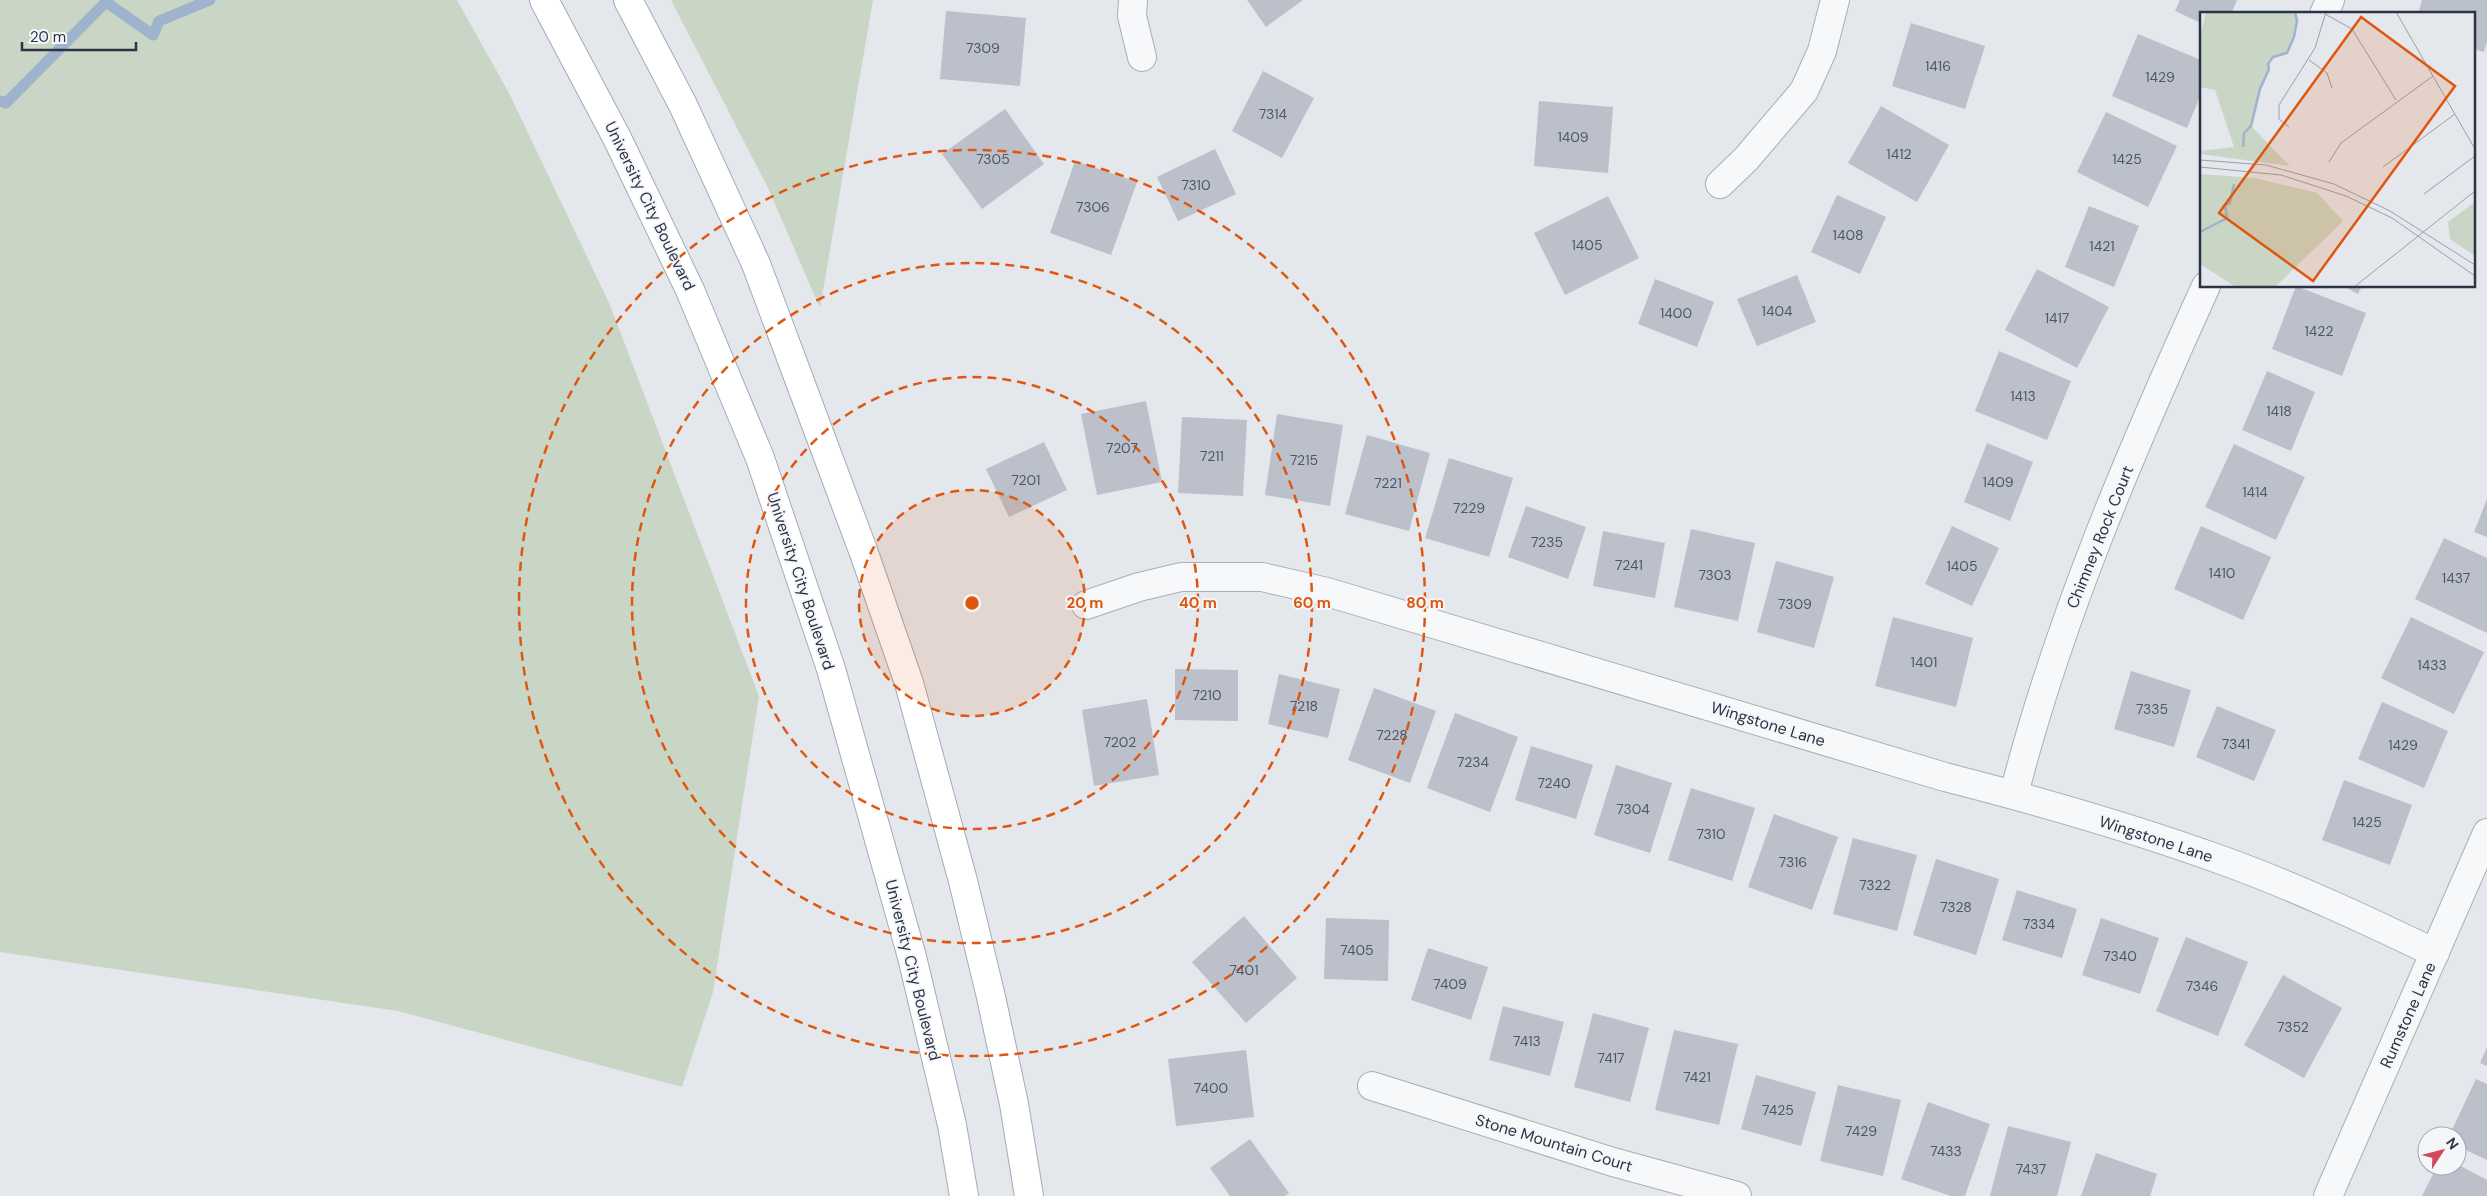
<svg xmlns="http://www.w3.org/2000/svg" width="2487" height="1196" viewBox="0 0 2487 1196" font-family="'DM Sans',sans-serif">
  <style>
    .green { fill: #c9d6c5 }
    .lines { fill: none; stroke-linecap: round; stroke-linejoin: round }
    .stream { stroke: #9fb4cc; stroke-width: 11 }
    .building { fill: #bbc0ca }
    .minor-casing { stroke: #a9aeb7; stroke-width: 30 }
    .major-casing { stroke: #a3abb8; stroke-width: 30 }
    .minor { stroke: #f7f8fa; stroke-width: 28 }
    .major { stroke: #fff; stroke-width: 28 }
    .ring { fill: none; stroke: #df570f; stroke-width: 2.5; stroke-dasharray: 9 6 }
    .labels { text-anchor: middle; dominant-baseline: central; stroke-width: 4; stroke-linejoin: round; paint-order: stroke }
    .number-label { font-size: 14px; fill: #4f5766 }
    .street-label { font-size: 16px; fill: #2b3445; stroke: #f4f6f9 }
    .inset-river { fill: none; stroke: #9fb4cc; stroke-width: 2.5 }
    .inset-road { fill: none; stroke: #9a9fa9; stroke-width: 1 }
    .view { fill: #df570f; fill-opacity: 0.15; stroke: #df570f; stroke-width: 2.5 }
    .inset-edge { fill: none; stroke: #2b3445; stroke-width: 2.5 }
    .centre { fill: #df570f; stroke: #f4f6f9; stroke-width: 2.5 }
    .ring-label { font-size: 15px; text-anchor: middle; font-weight: bold; fill: #df570f; stroke: #f4f6f9; stroke-width: 4; stroke-linejoin: round; paint-order: stroke }
  </style>
  <rect width="100%" height="100%" fill="#e4e7ec"/>
  <!-- green -->
  <g class="green">
    <polygon points="0,0 457,0 509,93 610,305 759,696 713,992 682,1087 398,1011 0,952"/>
    <polygon points="671,0 873,0 820,308 768,188"/>
  </g>
  <g class="lines">
    <!-- stream -->
    <polyline class="stream" points="0,101 6,103 106,2 153,35 159,21 210,0"/>
  </g>
  <!-- building -->
  <g class="building">
    <polygon points="1247,0 1303,0 1266,27"/>
    <polygon points="2180,0 2237,0 2231,14 2201,14 2201,23 2175,11"/>
    <polygon points="2422,0 2487,0 2487,42 2484,52 2473,49 2473,14 2418,14"/>
    <polygon points="946,11 1026,18 1020,86 940,79"/>
    <polygon points="1911,23 1985,46 1965,109 1892,86"/>
    <polygon points="2138,34 2201,60 2201,94 2187,128 2112,96"/>
    <polygon points="1263,71 1314,98 1282,158 1232,131"/>
    <polygon points="1539,101 1613,107 1608,173 1534,166"/>
    <polygon points="1881,106 1949,145 1917,202 1848,163"/>
    <polygon points="1005,109 1044,164 982,209 942,154"/>
    <polygon points="2106,112 2177,146 2148,207 2077,172"/>
    <polygon points="1215,149 1236,194 1178,221 1157,177"/>
    <polygon points="1075,161 1137,182 1111,255 1050,233"/>
    <polygon points="1837,195 1886,217 1860,274 1811,252"/>
    <polygon points="1608,196 1639,258 1565,295 1534,233"/>
    <polygon points="2089,206 2139,226 2114,287 2065,267"/>
    <polygon points="2037,269 2109,307 2077,368 2005,330"/>
    <polygon points="1797,275 1816,322 1757,346 1737,299"/>
    <polygon points="1655,279 1714,302 1697,347 1638,324"/>
    <polygon points="2296,286 2366,313 2342,376 2272,349"/>
    <polygon points="2343,286 2362,286 2358,294"/>
    <polygon points="1999,351 2071,381 2047,440 1975,411"/>
    <polygon points="2267,371 2315,392 2291,451 2242,430"/>
    <polygon points="1146,401 1162,482 1097,495 1081,414"/>
    <polygon points="1277,414 1343,425 1330,506 1265,495"/>
    <polygon points="1182,417 1247,420 1243,496 1178,493"/>
    <polygon points="1367,435 1430,453 1409,531 1345,514"/>
    <polygon points="1044,442 1067,490 1009,517 986,469"/>
    <polygon points="1987,443 2033,462 2010,521 1964,502"/>
    <polygon points="2234,444 2305,477 2276,540 2205,507"/>
    <polygon points="1449,458 1513,478 1489,557 1425,538"/>
    <polygon points="2487,499 2487,537 2474,532"/>
    <polygon points="1526,506 1586,527 1568,579 1508,557"/>
    <polygon points="1952,526 1999,548 1972,606 1925,584"/>
    <polygon points="2201,526 2271,557 2243,620 2174,589"/>
    <polygon points="1691,529 1755,543 1738,621 1674,607"/>
    <polygon points="1603,531 1665,543 1655,598 1593,586"/>
    <polygon points="2444,538 2487,558 2487,633 2415,599"/>
    <polygon points="1776,561 1834,577 1814,648 1757,632"/>
    <polygon points="1893,617 1973,638 1956,707 1875,686"/>
    <polygon points="2411,617 2484,652 2454,714 2381,678"/>
    <polygon points="1175,669 1238,670 1238,721 1175,720"/>
    <polygon points="2131,671 2191,690 2174,747 2114,729"/>
    <polygon points="1279,674 1340,689 1328,738 1268,724"/>
    <polygon points="1374,688 1436,711 1410,783 1348,760"/>
    <polygon points="1147,699 1159,775 1094,786 1082,710"/>
    <polygon points="2382,702 2448,731 2424,788 2358,759"/>
    <polygon points="2217,706 2276,730 2254,781 2196,757"/>
    <polygon points="1455,713 1518,737 1490,812 1427,788"/>
    <polygon points="1531,746 1593,765 1576,819 1515,800"/>
    <polygon points="1616,765 1672,783 1650,853 1594,835"/>
    <polygon points="2344,780 2412,805 2390,865 2322,840"/>
    <polygon points="1691,788 1755,808 1732,881 1668,860"/>
    <polygon points="1774,814 1838,837 1812,910 1748,887"/>
    <polygon points="1853,838 1917,855 1897,931 1833,914"/>
    <polygon points="1936,859 1999,879 1976,955 1913,935"/>
    <polygon points="2017,890 2077,909 2062,958 2002,940"/>
    <polygon points="1244,916 1297,978 1246,1023 1192,962"/>
    <polygon points="1326,918 1389,920 1388,981 1324,979"/>
    <polygon points="2101,918 2159,938 2140,994 2082,975"/>
    <polygon points="2186,937 2248,962 2218,1036 2156,1011"/>
    <polygon points="1428,948 1488,967 1471,1020 1411,1000"/>
    <polygon points="2283,975 2342,1008 2304,1078 2244,1045"/>
    <polygon points="1503,1006 1564,1022 1550,1076 1489,1060"/>
    <polygon points="1593,1013 1649,1028 1630,1102 1574,1087"/>
    <polygon points="1674,1030 1738,1044 1719,1125 1655,1110"/>
    <polygon points="2487,1047 2487,1066 2480,1063"/>
    <polygon points="1246,1050 1254,1117 1176,1126 1168,1059"/>
    <polygon points="1756,1075 1816,1092 1801,1146 1741,1129"/>
    <polygon points="2476,1079 2487,1084 2487,1160 2457,1146 2457,1136 2449,1136"/>
    <polygon points="1838,1085 1901,1100 1883,1176 1820,1161"/>
    <polygon points="1928,1102 1990,1124 1965,1196 1951,1196 1901,1179"/>
    <polygon points="2008,1126 2071,1142 2057,1196 1990,1196"/>
    <polygon points="1250,1139 1289,1193 1285,1196 1230,1196 1210,1168"/>
    <polygon points="2096,1153 2157,1174 2150,1196 2081,1196"/>
    <polygon points="2457,1164 2487,1180 2487,1196 2422,1196 2437,1166 2457,1166"/>
  </g>
  <g class="lines">
    <!-- minor casing -->
    <g class="minor-casing">
      <g id="minor">
        <polyline points="1133,0 1132,16 1142,57"/>
        <polyline points="2324,14 2330,0"/>
        <polyline points="1720,184 1746,159 1804,91 1822,51 1835,0"/>
        <path d="M1086 605 1139 587 1181 577H1262L1327 592 1945 777C2039 801 2133 828 2224 861 2296 887 2366 920 2435 953"/>
        <path d="M2014 794C2059 618 2131 451 2206 286"/>
        <polyline points="1372,1086 1613,1162 1737,1196"/>
        <polyline points="2328,1196 2487,833"/>
      </g>
    </g>
    <!-- major casing -->
    <g class="major-casing">
      <g id="major">
        <polyline points="544,0 617,138 690,290 760,458 831,669 912,957 952,1125 964,1196"/>
        <polyline points="628,0 683,105 756,264 864,553 909,683 963,881 991,997 1014,1104 1029,1196"/>
      </g>
    </g>
    <!-- minor -->
    <use href="#minor" class="minor"/>
    <!-- major -->
    <use href="#major" class="major"/>
  </g>
  <!-- distance rings -->
  <circle cx="972" cy="603" r="113" fill="#df570f" fill-opacity=".12"/>
  <g class="ring">
    <circle cx="972" cy="603" r="113"/>
    <circle cx="972" cy="603" r="226"/>
    <circle cx="972" cy="603" r="340"/>
    <circle cx="972" cy="603" r="453"/>
  </g>
  <g class="labels">
    <!-- number labels -->
    <g class="number-label">
      <text x="983" y="48">7309</text>
      <text x="1938" y="66">1416</text>
      <text x="2160" y="77">1429</text>
      <text x="1273" y="114">7314</text>
      <text x="1573" y="137">1409</text>
      <text x="1899" y="154">1412</text>
      <text x="993" y="159">7305</text>
      <text x="2127" y="159">1425</text>
      <text x="1196" y="185">7310</text>
      <text x="1093" y="207">7306</text>
      <text x="1848" y="235">1408</text>
      <text x="1587" y="245">1405</text>
      <text x="2102" y="246">1421</text>
      <text x="1777" y="311">1404</text>
      <text x="1676" y="313">1400</text>
      <text x="2057" y="318">1417</text>
      <text x="2319" y="331">1422</text>
      <text x="2023" y="396">1413</text>
      <text x="2279" y="411">1418</text>
      <text x="1122" y="448">7207</text>
      <text x="1212" y="456">7211</text>
      <text x="1304" y="460">7215</text>
      <text x="1026" y="480">7201</text>
      <text x="1998" y="482">1409</text>
      <text x="1388" y="483">7221</text>
      <text x="2255" y="492">1414</text>
      <text x="1469" y="508">7229</text>
      <text x="1547" y="542">7235</text>
      <text x="1629" y="565">7241</text>
      <text x="1962" y="566">1405</text>
      <text x="2222" y="573">1410</text>
      <text x="1715" y="575">7303</text>
      <text x="2456" y="578">1437</text>
      <text x="1795" y="604">7309</text>
      <text x="1924" y="662">1401</text>
      <text x="2432" y="665">1433</text>
      <text x="1207" y="695">7210</text>
      <text x="1304" y="706">7218</text>
      <text x="2152" y="709">7335</text>
      <text x="1392" y="735">7228</text>
      <text x="1120" y="742">7202</text>
      <text x="2236" y="744">7341</text>
      <text x="2403" y="745">1429</text>
      <text x="1473" y="762">7234</text>
      <text x="1554" y="783">7240</text>
      <text x="1633" y="809">7304</text>
      <text x="2367" y="822">1425</text>
      <text x="1711" y="834">7310</text>
      <text x="1793" y="862">7316</text>
      <text x="1875" y="885">7322</text>
      <text x="1956" y="907">7328</text>
      <text x="2039" y="924">7334</text>
      <text x="1357" y="950">7405</text>
      <text x="2120" y="956">7340</text>
      <text x="1244" y="970">7401</text>
      <text x="1450" y="984">7409</text>
      <text x="2202" y="986">7346</text>
      <text x="2293" y="1027">7352</text>
      <text x="1527" y="1041">7413</text>
      <text x="1611" y="1058">7417</text>
      <text x="1697" y="1077">7421</text>
      <text x="1211" y="1088">7400</text>
      <text x="1778" y="1110">7425</text>
      <text x="1861" y="1131">7429</text>
      <text x="1946" y="1151">7433</text>
      <text x="2031" y="1169">7437</text>
    </g>
    <!-- street labels -->
    <g class="street-label">
      <text transform="translate(650 206) rotate(64)">University City Boulevard</text>
      <text transform="translate(2100 537) rotate(-68)">Chimney Rock Court</text>
      <text transform="translate(801 581) rotate(72)">University City Boulevard</text>
      <text transform="translate(1768 724) rotate(17)">Wingstone Lane</text>
      <text transform="translate(2156 839) rotate(18)">Wingstone Lane</text>
      <text transform="translate(913 970) rotate(76)">University City Boulevard</text>
      <text transform="translate(2408 1015) rotate(-66)">Rumstone Lane</text>
      <text transform="translate(1554 1143) rotate(17)">Stone Mountain Court</text>
    </g>
  </g>
  <!-- overview -->
  <g transform="translate(2200 12)">
    <rect width="275" height="275" fill="#e4e7ec"/>
    <path d="M6 0H95L97 9 94 25 87 41 73 45 68 52 69 57 60 77 51 114 90 154 0 142V139L34 135 15 78 0 75V26ZM0 162 55 166 117 181 143 209 75 275H36L0 252ZM275 190V244L250 227 248 210Z" fill="#c9d6c5"/>
    <path class="inset-river" d="M43 135 44 121 51 114 60 77 69 57 68 52 73 45 87 41 94 25 97 9 95 0M0 220 27 206 25 193 30 191 34 172"/>
    <path class="inset-road" d="M196 0 275 137M125 2 152 17 196 88M109 48 127 61 132 76M89 115 79 107V93L115 36 126 0M0 148 66 153 134 172 190 199 275 253M129 150 141 131 233 64M0 155 81 163 146 184 192 206 275 264M183 155 255 102M224 182 275 144M154 275 275 179"/>
    <path class="view" d="M161 5 255 74 113 269 19 201Z"/>
    <rect width="275" height="275" class="inset-edge"/>
  </g>
  <circle cx="972" cy="603" r="8" class="centre"/>
  <g class="ring-label">
    <text x="1085" y="608">20 m</text>
    <text x="1198" y="608">40 m</text>
    <text x="1312" y="608">60 m</text>
    <text x="1425" y="608">80 m</text>
  </g>
  <!-- north arrow -->
  <g transform="translate(2442 1151) rotate(54)"><circle r="24" fill="#f4f6f9" stroke="#a4a8b1"/>
  <path d="M0-4L9 19L0 12L-9 19Z" fill="#d1495b"/>
  <text y="-8" font-size="14" font-weight="bold" text-anchor="middle" fill="#2b3445">N</text>
  </g>
  <!-- scale -->
  <path d="M22 42v8h114v-8" fill="none" stroke="#2b3445" stroke-width="2.5"/>
  <text x="30" y="42" font-size="15" fill="#2b3445" stroke="#f4f6f9" stroke-width="4" paint-order="stroke">20 m</text>
</svg>
